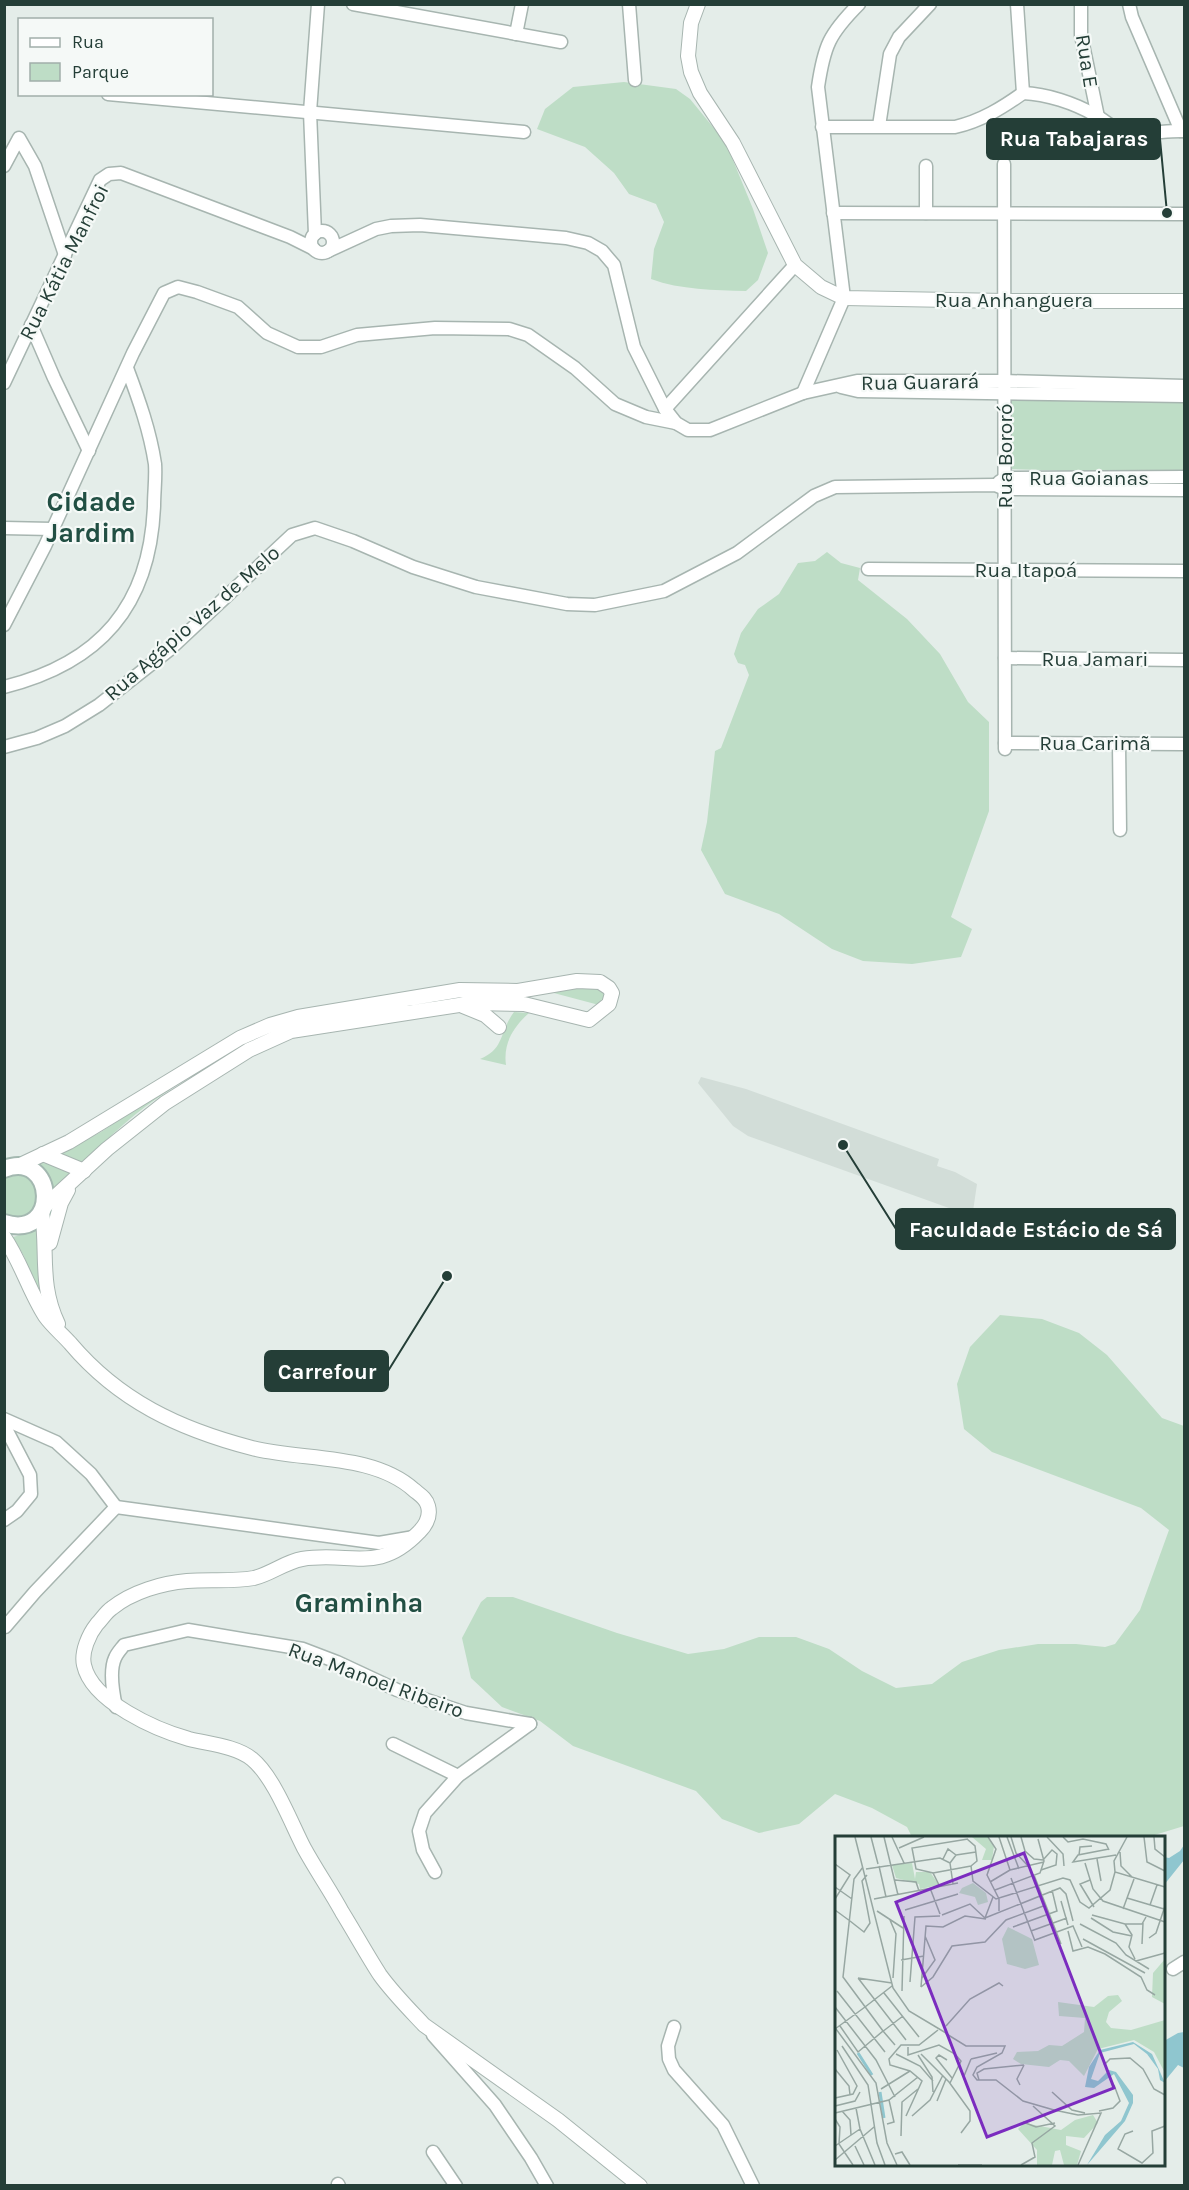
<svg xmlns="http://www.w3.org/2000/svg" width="1189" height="2190" viewBox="0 0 1189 2190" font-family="Karla,sans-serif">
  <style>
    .built { fill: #d2ddd8 }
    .green { fill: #beddc6 }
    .water { fill: #8fc6cf }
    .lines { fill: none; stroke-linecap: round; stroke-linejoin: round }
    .minor-casing { stroke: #a7b5b0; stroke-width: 15 }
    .tertiary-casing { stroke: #a7b5b0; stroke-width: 16 }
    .secondary-casing { stroke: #a3b8b0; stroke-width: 20 }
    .minor { stroke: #fff; stroke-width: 12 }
    .tertiary { stroke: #fff; stroke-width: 14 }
    .secondary { stroke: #fff; stroke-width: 16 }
    .labels { text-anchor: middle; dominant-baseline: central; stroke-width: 4.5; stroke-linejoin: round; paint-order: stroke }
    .street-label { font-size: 21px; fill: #243e37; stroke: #f5f9f7 }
    .district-label { font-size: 27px; font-weight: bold; fill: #214f43; stroke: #f5f9f7 }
    .inset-river { fill: none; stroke: #8fc6cf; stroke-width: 3 }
    .inset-road { fill: none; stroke: #97a7a2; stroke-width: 1.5 }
    .view { fill: #7b2cbf; fill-opacity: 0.15; stroke: #7b2cbf; stroke-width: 3 }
    .inset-edge { fill: none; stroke: #243e37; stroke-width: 3 }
    .leader { fill: none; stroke: #243e37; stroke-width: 2 }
    .callout-dot { fill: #243e37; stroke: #f5f9f7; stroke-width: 2 }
    .callout { fill: #243e37; stroke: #243e37; stroke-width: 2 }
    .callout-label { font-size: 22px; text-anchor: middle; font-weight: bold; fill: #fff }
  </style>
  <rect width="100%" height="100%" fill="#e4ede9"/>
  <!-- built -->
  <polygon class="built" points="701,1077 746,1089 939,1159 937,1166 955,1172 977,1184 972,1218 948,1211 949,1208 748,1136 733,1126 698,1083"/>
  <!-- green -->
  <g class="green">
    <path d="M624 82 676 89 690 99 717 132 728 148 753 209 768 253 758 280 746 291C714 290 681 290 651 279L654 249 664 222 656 204 629 194 614 173 585 147 537 129 545 109 573 87Z"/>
    <polygon points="1005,395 1184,399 1184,474 1009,469"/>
    <polygon points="827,552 841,563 860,568 858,580 907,619 940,654 968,702 989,722 989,811 951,917 972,929 961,957 912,964 863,961 832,949 779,914 725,894 701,850 707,822 715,751 721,748 749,675 745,665 738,663 734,654 741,633 758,609 779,594 798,563 815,561"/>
    <polygon points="598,987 605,992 604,1001 599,1005 550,992 564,988"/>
    <path d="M514 1012 529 1013C513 1027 503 1044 506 1065L480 1059C505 1049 499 1032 514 1012Z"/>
    <path d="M169 1087 170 1090C137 1110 110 1136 82 1164L60 1153 101 1132Z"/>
    <path d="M39 1162 55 1166 73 1173 55 1193C52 1178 40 1171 39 1162Z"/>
    <polygon points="28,1173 42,1196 31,1217 5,1217 4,1175"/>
    <polygon points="37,1230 43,1297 39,1297 24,1256 13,1237"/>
    <polygon points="1000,1315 1042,1319 1079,1333 1107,1355 1162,1418 1184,1426 1184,1826 1148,1837 912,1837 907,1827 872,1808 835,1794 799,1824 759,1833 722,1819 696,1791 573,1746 540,1721 502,1707 471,1678 462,1638 481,1602 487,1597 513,1597 617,1633 688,1654 724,1649 759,1637 796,1637 829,1649 862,1671 896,1688 932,1684 962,1662 999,1650 1038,1644 1076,1644 1105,1647 1115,1644 1140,1610 1169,1530 1141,1508 992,1452 964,1429 957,1384 970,1347"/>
  </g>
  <!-- water -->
  <g class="water">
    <polygon points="1184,1845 1184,1860 1164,1885 1164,1857 1169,1858 1180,1851"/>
    <polygon points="1184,2032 1184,2068 1178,2065 1164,2082 1164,2041 1178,2033"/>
  </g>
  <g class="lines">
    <!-- minor casing -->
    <g class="minor-casing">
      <g id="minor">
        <polyline points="353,4 561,42"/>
        <polyline points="629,4 635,80"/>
        <polyline points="1017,4 1023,93"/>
        <polyline points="1081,4 1081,35 1098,117"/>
        <polyline points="1129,4 1132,17 1181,131"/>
        <polyline points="516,34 522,4"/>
        <path d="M1023 93C1047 94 1074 103 1095 115 1103 119 1110 126 1119 130 1139 137 1164 130 1184 131"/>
        <polyline points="108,94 524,132"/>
        <polyline points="879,126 890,54 899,37 930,4"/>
        <path d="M822 127H955C981 121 1002 108 1023 93"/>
        <polyline points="1004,164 1005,749"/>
        <polyline points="4,166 19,138 35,166 65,255"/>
        <polyline points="833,213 1184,214"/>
        <polyline points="926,213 926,166"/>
        <circle cx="322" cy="242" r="11"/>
        <polyline points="315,234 310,112 318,4"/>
        <polyline points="328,251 376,229 391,226 420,225 566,238 588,243 602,251 614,265 634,347 665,409 676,423 688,430 710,430 803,393 857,381 1004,381 1184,386"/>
        <polyline points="31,325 54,378 89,451"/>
        <polyline points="4,383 100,180 109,174 121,173 290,237 314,249"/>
        <polyline points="841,387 858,391 1184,396"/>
        <path d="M803 393 844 298 818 87C824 46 829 34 859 4"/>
        <polyline points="665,409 795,265"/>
        <polyline points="999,482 1005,478 1184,477"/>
        <polyline points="4,528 52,529"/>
        <polyline points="868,569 1184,571"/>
        <polyline points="4,625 45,546 133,353 164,293 178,287 197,292 238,307 267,333 298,347 321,347 357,335 435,328 509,329 528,335 575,368 615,404 646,417 676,423"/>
        <polyline points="1005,658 1184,660"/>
        <path d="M4 687C100 663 150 606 154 506 154 492 156 478 155 464 150 431 139 400 127 368"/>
        <polyline points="1005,743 1184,744"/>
        <polyline points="1119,743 1120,830"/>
        <polyline points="4,747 37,738 65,726 99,705 169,650 292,535 315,528 353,541 413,567 476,587 567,604 595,605 664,591 737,553 814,496 835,487 995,485 1005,489 1184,490"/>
        <polyline points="4,1419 56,1442 91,1474 116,1507"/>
        <polyline points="4,1425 30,1475 31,1494 17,1511 4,1520"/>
        <polyline points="116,1507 379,1543 414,1537"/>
        <polyline points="5,1627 35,1592 116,1507"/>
        <path d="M116 1707C113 1693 109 1671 115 1658 117 1653 121 1649 124 1645L188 1630 303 1649 337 1662 397 1690 466 1713 530 1724"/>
        <polyline points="393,1744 458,1776"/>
        <polyline points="435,1872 423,1850 419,1831 425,1813 458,1776 530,1724"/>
        <polyline points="1173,1969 1184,1962"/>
        <polyline points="674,2027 668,2046 669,2059 674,2070 723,2125 753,2186"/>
        <polyline points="433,2035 495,2105 531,2158 547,2186"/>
        <polyline points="433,2152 456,2186"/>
        <polyline points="338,2184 339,2186"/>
      </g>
    </g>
    <!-- tertiary casing -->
    <g class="tertiary-casing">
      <g id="tertiary">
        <polyline points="698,4 691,23 688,56 691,72 700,93 733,143 795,265 821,287 844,298 1004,301 1184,301"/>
        <polyline points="463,1006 485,1015 499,1027"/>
        <polyline points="43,1154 84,1171"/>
        <polyline points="18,1166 69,1142 240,1038 270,1025 298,1017 460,990 518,991 577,981 600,982 609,988 612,993 609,1004 589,1020 524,1004 472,1003 291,1031 249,1050 165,1103 107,1149 45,1206"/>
        <path d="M42 1212C48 1253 39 1284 58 1324"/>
        <path d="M4 1237C21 1262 29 1291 45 1316 52 1326 62 1334 70 1343 119 1401 179 1429 252 1448 303 1461 373 1453 414 1490 420 1495 426 1498 428 1506 431 1517 426 1525 419 1532 378 1575 351 1551 302 1559 285 1562 271 1574 254 1578 232 1582 209 1579 187 1581 162 1583 132 1592 112 1608 106 1612 102 1619 97 1624 89 1634 81 1652 84 1665 92 1702 157 1730 189 1739 209 1744 236 1746 252 1759 274 1777 291 1823 304 1848 316 1870 330 1890 342 1912 355 1933 367 1955 380 1975 393 1993 409 2009 424 2025L558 2120 640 2186"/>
        <polyline points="50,1243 61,1203 68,1190"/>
      </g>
    </g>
    <!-- secondary casing -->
    <g class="secondary-casing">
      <path id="secondary" d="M4 1169C56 1149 61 1241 4 1223"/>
    </g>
    <!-- minor -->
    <use href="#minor" class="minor"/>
    <!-- tertiary -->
    <use href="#tertiary" class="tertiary"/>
    <!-- secondary -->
    <use href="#secondary" class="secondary"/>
  </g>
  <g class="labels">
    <!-- street labels -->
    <g class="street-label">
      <text transform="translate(1087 61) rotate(81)">Rua E</text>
      <text transform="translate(64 262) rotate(-63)">Rua Kátia Manfroi</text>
      <text x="1014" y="300">Rua Anhanguera</text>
      <text transform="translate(920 382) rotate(-1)">Rua Guarará</text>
      <text transform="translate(1005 456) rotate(-90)">Rua Bororó</text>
      <text x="1089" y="478">Rua Goianas</text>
      <text x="1026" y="570">Rua Itapoá</text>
      <text transform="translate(192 623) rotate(-41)">Rua Agápio Vaz de Melo</text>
      <text x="1095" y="659">Rua Jamari</text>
      <text x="1095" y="743">Rua Carimã</text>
      <text transform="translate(376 1680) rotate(20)">Rua Manoel Ribeiro</text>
    </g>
    <!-- district labels -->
    <g class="district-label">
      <text x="91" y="502">Cidade<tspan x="91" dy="31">Jardim</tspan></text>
      <text x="359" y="1603">Graminha</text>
    </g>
  </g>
  <!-- overview -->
  <g transform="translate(835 1836)">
    <rect width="330" height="330" fill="#e4ede9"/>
    <path d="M137 1H153L159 10 157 24H147L151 13ZM77 27 80 43 81 36H95L104 49 85 53 84 48 61 42 57 29ZM138 47 151 57 153 66 143 69 140 61 124 57 127 52ZM173 91 197 103 204 129 190 133 172 128 167 103ZM330 123 329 141 330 168 317 161 318 137ZM283 159 287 165 274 176 271 186 276 192 296 194 330 184V237L319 216 299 204 263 213 249 240 234 225 225 224 214 231 186 228 178 223 182 216 203 215 214 209 227 210 249 196 250 182 224 180 223 166 259 171 273 160ZM258 279 263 287 249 302 231 300V309L246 315 242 329H229L225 314 220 315 217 329H202V314L183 293 189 287 226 294 240 284Z" fill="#beddc6"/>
    <path d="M298 206 317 218 330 247 325 244 323 233 312 218 299 208 265 217 256 243 263 245 274 234 281 236 298 259V267L290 285 252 329 270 299 286 285 294 267 279 238 259 252 250 251 254 231 265 214Z" fill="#8fc6cf"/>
    <path class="inset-river" d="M23 217 37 239M45 256 49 282"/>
    <path class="inset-road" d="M20 1 58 152 74 175 111 197M36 1 43 28M49 1 63 59M57 1 69 27M153 1 161 13 152 39 164 63V75M164 1 175 34M172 1 184 33M176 1 181 17 194 31M186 1 190 15 199 23 208 24 217 14 222 18 221 29 206 34M212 1 228 18 229 30M228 1 233 6 248 3 271 8 274 14M292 1 279 25 280 36 330 51M309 1 312 26 330 35M319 1 320 13 330 21M132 3 140 10 142 25 136 30M64 12 89 1M274 13 243 19 238 26 281 19M285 16 286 30 297 41M121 19 141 16M244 19 245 11 257 10M108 23 113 13 121 19M262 23 266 45M115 27 118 48M250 27 258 53 268 65 330 86M0 28 15 39 0 63M44 30 51 61M136 30 138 45 161 63 228 42 235 44 245 66 254 72 275 54 280 36M31 33 105 22 115 27 121 19M175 34 209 26M98 37 136 30M199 39 226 108M176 42 200 105M60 44 81 46 84 55M255 44 245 48 259 71M155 46 175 34M0 51 17 63M105 51 98 37 81 33 77 12 133 3M95 52 105 78M160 54 205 37 209 25 203 3M292 62 329 73M39 63 123 47M226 65 233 89M315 69 322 49M288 73 299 43M0 74 15 85M70 74 123 58M42 75 68 92M107 79 135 68 150 82M257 79 290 88H307L311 81M150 82 225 52 231 58 238 85M150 82 158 61M256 82 278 96 297 100M55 84 61 98 58 142M15 85 29 96 35 87 27 45 32 39M245 88 281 107 291 119 314 133M290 88 297 99 294 111 300 123M178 91 222 75 217 54M196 95 232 82M233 95 238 115 253 111 270 118 306 141 312 154 320 159M314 102 321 97 330 70M248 103 310 137M200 104 238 90 247 111M307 108 308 87M66 124 89 120M301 125 330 117M23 142 71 204M23 142 57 147M87 142 100 124 90 100M75 146 80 81 105 80M86 151 98 141 117 110 150 106 171 84 211 69M86 151 91 90 108 91 130 80 151 83M2 155 50 216M67 155 69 80M49 157 84 201M0 171 41 224 60 261M30 171 57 150M5 190 23 216 48 195 8 141 19 43 28 31M111 190 135 163 164 147 168 150M0 193 30 171M1 193 41 247 52 307 62 329M48 195 60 209M47 196 68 180M110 197 131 210H170L167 217 142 231 138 239 142 244H161L188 265 219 274 243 279 266 277 243 329M7 210 33 249 42 307 50 329M73 211V219L104 209 120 218 126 225 115 247M61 218 85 230 98 245M86 218 114 246 135 275V285L126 297M83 219 97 241 98 256M136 223 162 217M112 224 104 219 101 222 117 242M269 229 275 223 295 222 308 233 319 253 330 259M0 233 14 250 15 259M129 240 136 223M144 244 142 237 149 233 189 229M185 249 182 243 189 229M46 253 75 235M217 256 237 274 250 277M0 262 18 258 22 250 2 214M102 265 111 243M0 270 20 265 25 256M21 272 25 293 40 329M7 275 15 284 16 299M264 275 278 272 285 265 279 249M0 277 54 264 83 241M71 280 87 245 75 235 55 229 54 223 66 209H84L103 194M77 280 95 264 108 239M0 283 5 291 4 308 18 329M188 286 201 291 220 287M52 288 59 286 54 264M298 295 290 298 283 313 307 327 318 317 317 295 330 290M66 300 67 266 83 253M0 310 25 293M20 310 29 329M60 318 67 316 75 329M0 324 39 291M123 329H147M186 329 200 321 197 307 220 290 198 270"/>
    <path class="view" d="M189 17 279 252 152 301 61 66Z"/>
    <rect width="330" height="330" class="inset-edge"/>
  </g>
  <!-- callouts -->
  <path class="leader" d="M1167 213L1160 139M843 1145L896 1229M447 1276L388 1371"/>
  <g class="callout-dot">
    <circle cx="1167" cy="213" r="6"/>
    <circle cx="843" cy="1145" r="6"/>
    <circle cx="447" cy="1276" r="6"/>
  </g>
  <g class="callout">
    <rect x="987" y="119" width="173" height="40" rx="6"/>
    <rect x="896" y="1209" width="279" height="40" rx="6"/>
    <rect x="265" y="1351" width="123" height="40" rx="6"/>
  </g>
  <g class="callout-label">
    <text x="1074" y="146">Rua Tabajaras</text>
    <text x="1036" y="1237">Faculdade Estácio de Sá</text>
    <text x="327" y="1379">Carrefour</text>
  </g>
  <!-- border -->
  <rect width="1189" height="2190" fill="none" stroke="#243e37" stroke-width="12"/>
  <!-- legend -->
  <rect x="18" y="18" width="195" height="78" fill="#f5f9f7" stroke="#a1aeaa" stroke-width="1.5"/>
  <rect x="30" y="38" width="30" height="9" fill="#ffffff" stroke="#a1aeaa" stroke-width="1.5"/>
  <text x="72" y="48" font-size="18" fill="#243e37">Rua</text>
  <rect x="30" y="63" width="30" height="18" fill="#beddc6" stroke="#a1aeaa" stroke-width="1.5"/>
  <text x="72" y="78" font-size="18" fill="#243e37">Parque</text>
</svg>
